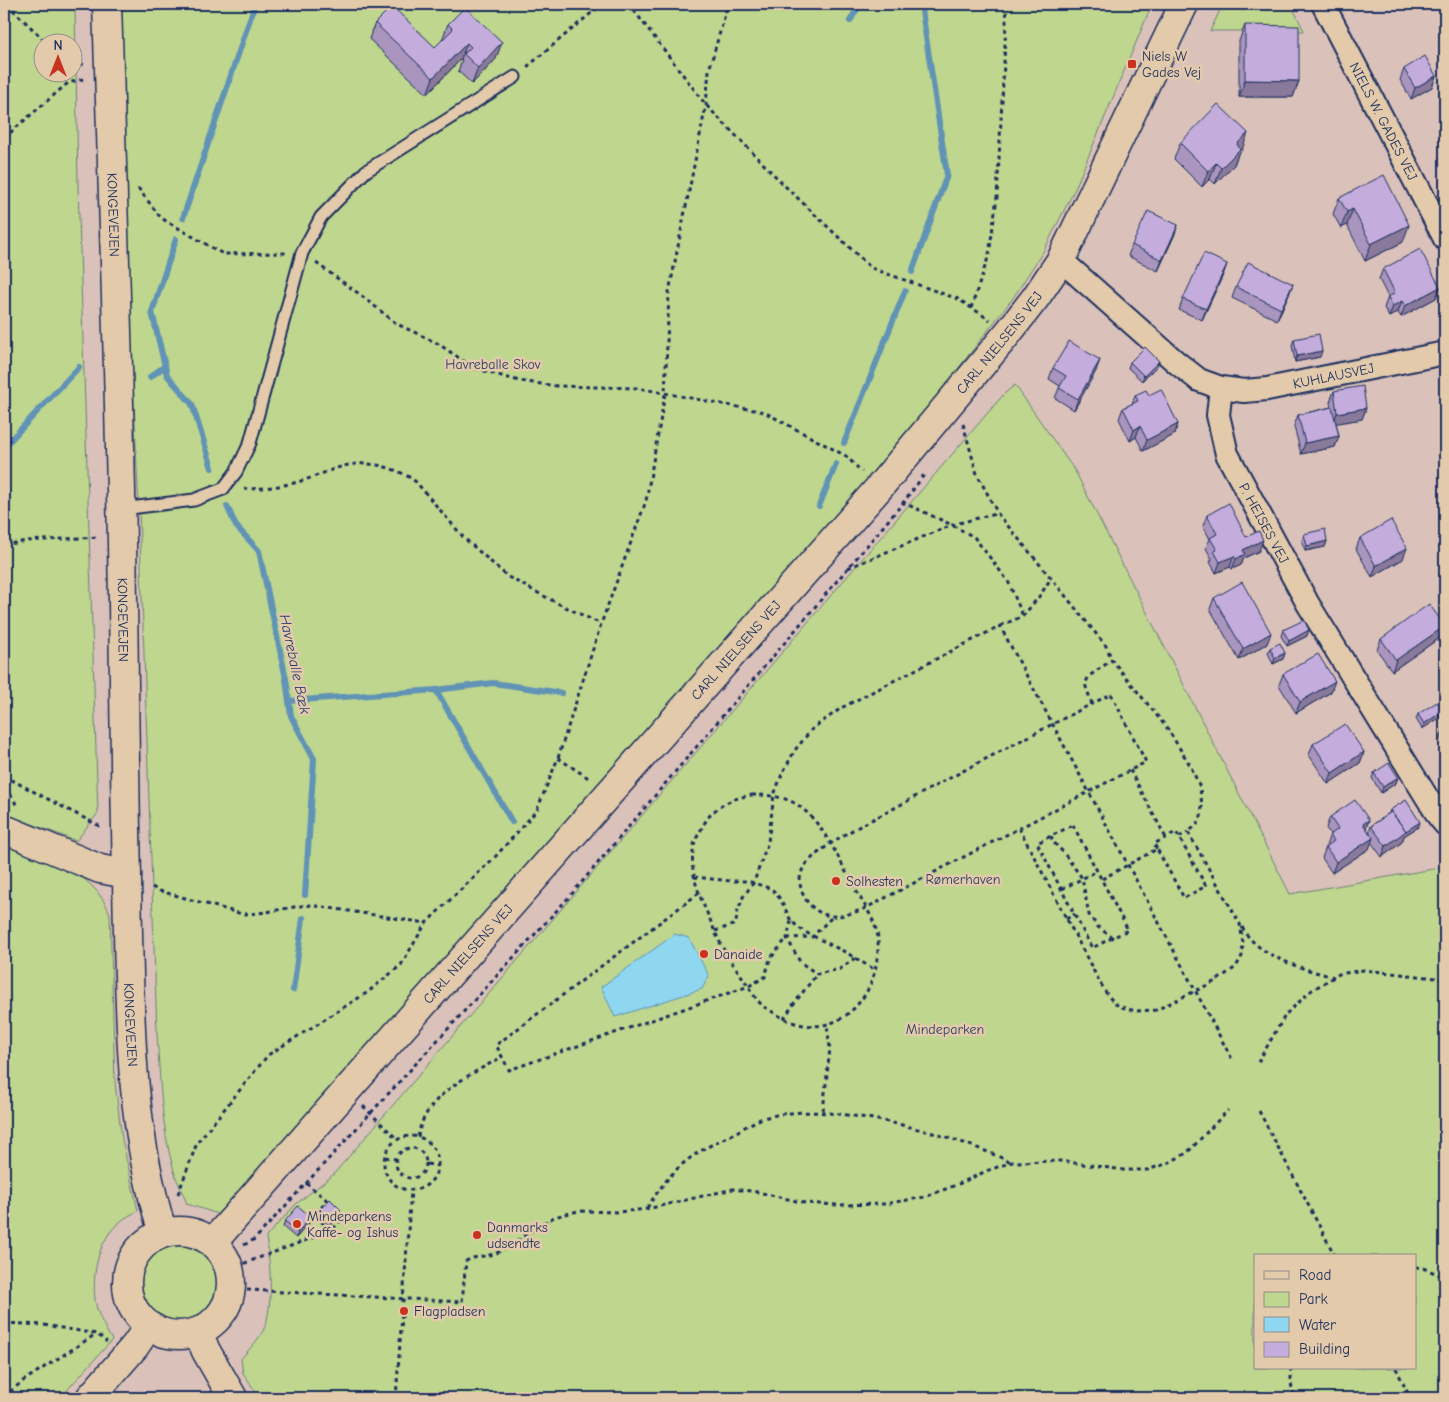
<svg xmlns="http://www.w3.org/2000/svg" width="1449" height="1402" viewBox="0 0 1449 1402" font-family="'Comic Neue',sans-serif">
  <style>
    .green { fill: #bed68d; stroke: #6c8276; fill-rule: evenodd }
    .water { fill: #8fd6f1; stroke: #6193b6 }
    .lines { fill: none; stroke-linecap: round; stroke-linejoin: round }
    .stream { stroke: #6193b6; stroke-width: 6 }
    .lane-casing { stroke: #1b2f5e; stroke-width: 15 }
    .street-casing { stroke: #1b2f5e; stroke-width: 26 }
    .secondary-casing { stroke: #1b2f5e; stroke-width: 31 }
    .path { stroke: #1b2f5e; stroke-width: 3; stroke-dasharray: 4 4; stroke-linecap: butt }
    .lane { stroke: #e3caab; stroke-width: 11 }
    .street { stroke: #e3caab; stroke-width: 22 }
    .secondary { stroke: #e3caab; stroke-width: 28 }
    .wall { fill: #a995bd; stroke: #1b2f5e }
    .shaded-wall { fill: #89799a; stroke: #1b2f5e }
    .building { fill: #c4addc; stroke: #1b2f5e }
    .poi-dot { fill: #c8321e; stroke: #e3caab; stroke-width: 2 }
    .labels { text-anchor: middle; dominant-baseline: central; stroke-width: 5; stroke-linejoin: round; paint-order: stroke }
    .poi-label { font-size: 14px; fill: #1b2f5e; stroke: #e3caab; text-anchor: start }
    .street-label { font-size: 14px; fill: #1b2f5e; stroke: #e3caab }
    .park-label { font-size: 14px; fill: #2b4063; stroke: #e3caab }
    .water-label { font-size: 15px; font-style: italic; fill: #27406d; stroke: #e3caab }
  </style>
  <rect width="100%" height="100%" fill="#dac1ba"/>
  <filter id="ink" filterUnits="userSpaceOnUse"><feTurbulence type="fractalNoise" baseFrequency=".02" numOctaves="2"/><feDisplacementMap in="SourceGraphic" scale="10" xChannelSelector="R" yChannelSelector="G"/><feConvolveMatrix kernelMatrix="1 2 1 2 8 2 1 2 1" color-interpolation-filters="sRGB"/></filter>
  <g filter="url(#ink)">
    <!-- green -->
    <g class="green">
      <path d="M4 4H75L78 186 98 813 76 841 4 813ZM42 42H72V72H42Z"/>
      <path d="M117 4H1152L1074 191 1044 250 1013 298 916 423 788 574 218 1214 187 1204C183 1193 177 1182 174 1171 161 1127 160 1079 157 1033L139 509 119 86Z"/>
      <polygon points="1223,4 1291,4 1304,31 1210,31"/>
      <path d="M1015 385 1075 471 1290 894 1445 867V1398H260L243 1373 241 1359C251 1347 264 1335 267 1320 273 1294 270 1262 266 1237L296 1204 333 1175 1004 394ZM1255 1256H1415V1368H1255Z"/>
      <path d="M4 841C44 857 93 869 110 914L115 1083 122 1139 138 1211C132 1214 126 1217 121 1221 98 1239 92 1273 95 1300 97 1314 105 1328 112 1340L60 1398H4Z"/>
      <circle cx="179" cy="1284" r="38"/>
    </g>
    <!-- water -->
    <polygon class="water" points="675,934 689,938 709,976 702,989 615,1017 601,987"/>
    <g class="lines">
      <!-- stream -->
      <g class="stream">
        <polyline points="850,21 860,4"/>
        <polyline points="183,218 255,4"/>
        <polyline points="176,239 152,312 167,375 192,404 212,468"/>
        <polyline points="912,272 947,175 921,4"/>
        <polyline points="150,377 165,366"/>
        <polyline points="844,443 905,291"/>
        <polyline points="4,447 79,367"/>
        <polyline points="227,506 236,526 259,551 286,679 291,716 314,759 305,895"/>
        <polyline points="819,506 836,464"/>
        <polyline points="436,690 493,683 562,693"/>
        <polyline points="289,701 436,690 512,822"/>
        <polyline points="293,990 303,918"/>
      </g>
      <!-- lane casing -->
      <g class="lane-casing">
        <polyline id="lane" points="122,509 194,500 223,489 236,472 250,443 302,253 321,217 366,171 515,77"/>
      </g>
      <!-- street casing -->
      <g class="street-casing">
        <g id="street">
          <path id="s1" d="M1323 4 1445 239"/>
          <path id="s2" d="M1061 260 1176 362 1199 380 1221 388 1218 415 1227 454 1308 604 1439 817 1445 824"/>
          <path id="s3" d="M1221 388 1244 391 1267 389 1445 353"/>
        </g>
      </g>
      <!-- secondary casing -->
      <g class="secondary-casing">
        <g id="secondary">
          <path id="s4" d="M107 4C114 231 122 458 124 685 125 768 126 850 128 933 130 1035 132 1135 163 1233"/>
          <polyline points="4,829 100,869 127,874"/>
          <circle cx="179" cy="1283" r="52"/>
          <path id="s5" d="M212 1243 878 489 1008 333 1036 297 1061 260 1184 4"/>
          <polyline points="198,1332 206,1351 233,1398"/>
          <polyline points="90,1398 135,1346 148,1327"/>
        </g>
      </g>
      <!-- path -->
      <g class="path">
        <polyline points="7,4 46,42"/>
        <polyline points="629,4 706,105 785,186 871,268 958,299 990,320"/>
        <polyline points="72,62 86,65"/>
        <polyline points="527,67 602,4"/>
        <polyline points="4,138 68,83 87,78"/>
        <polyline points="138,188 161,218 223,254 287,253"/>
        <polyline points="316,263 358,293 397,324 437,343 474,368 519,381 557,386 638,388 764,412 846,456 862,472"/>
        <polyline points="971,308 989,255 997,197 1007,4"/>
        <polyline points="963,424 977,474 998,514 1051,578 1041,594 1023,616 1000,626"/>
        <path d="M244 489C260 489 285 486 301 481 315 477 329 470 344 466 368 460 397 467 416 482L464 538 508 577 557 603 601 624"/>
        <polyline points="902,502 952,525 974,537 1008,581 1023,616"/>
        <polyline points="4,545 27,541 99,537"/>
        <polyline points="848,568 952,525 985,516 998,514"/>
        <path d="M1111 694 1146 762 866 908C855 912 844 917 833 916 807 915 788 880 809 861 835 836 871 821 902 804 971 766 1041 730 1111 694Z"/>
        <polyline points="1092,704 1085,684 1089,676 1112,660"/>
        <polyline points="558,758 590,779"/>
        <polyline points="1130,770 1166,838"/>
        <polyline points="4,776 103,828"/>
        <polyline points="4,789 14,799 17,808"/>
        <path d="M752 795C769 795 785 796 799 806 825 825 839 860 854 887 862 902 876 920 878 938 879 957 875 980 864 996 842 1029 808 1034 776 1014 772 1011 766 1009 763 1006 755 999 749 987 743 978 737 969 729 960 724 950 719 941 715 932 711 922 701 899 688 873 694 846 695 839 700 832 703 826 713 806 732 798 752 795Z"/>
        <polygon points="1073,825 1128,930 1092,948 1037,843"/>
        <polyline points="1019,828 1098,979 1108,996 1118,1006 1135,1011 1156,1010 1216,981 1236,967 1242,956 1243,943 1240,924 1188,832 1197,825 1201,817 1202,806 1200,787 1190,765 1167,728 1112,660 1106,646 1051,578"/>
        <polyline points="1051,836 1053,842 1063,852 1082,878 1089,915 1098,927 1113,938"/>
        <polyline points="1179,837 1188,832"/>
        <polyline points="694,877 731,881 748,881 772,889 781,900 791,921 803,931 847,953 875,970"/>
        <polyline points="1102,879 1157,849 1184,898 1206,886 1176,832 1154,844 1157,849"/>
        <path d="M152 887 160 891 242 914C265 914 287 907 310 905L426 923"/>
        <polyline points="1062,889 1097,871"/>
        <polyline points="699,893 496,1045 509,1070 749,986 765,977 770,959 787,938 812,937 832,917"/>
        <polyline points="1066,919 1075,914"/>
        <polyline points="791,921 787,938 800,962 817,974 840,969 855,958"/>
        <path d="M1242 927C1257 957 1303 969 1334 977"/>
        <polyline points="715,931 733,925 736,923 737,913 743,897 754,882 768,842 774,795 782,774 795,750 813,728 843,707 1000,626 1233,1061"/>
        <polyline points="784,1019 792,1006 817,974"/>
        <polyline points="1258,1062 1286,1014 1312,990 1339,974 1364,970 1445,979"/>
        <polyline points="363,1106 398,1140"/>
        <polyline points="823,1111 830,1048 827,1025"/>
        <polyline points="1259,1111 1335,1256"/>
        <circle cx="411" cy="1163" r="27"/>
        <path d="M418 1137C424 1095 470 1075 502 1057"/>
        <circle cx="411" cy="1163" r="15"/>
        <polyline points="385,1157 396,1159"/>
        <polyline points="427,1164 438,1166"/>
        <polyline points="306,1183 328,1201"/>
        <polyline points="178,1194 197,1143 268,1055 368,992 401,965 426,923 496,856 537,810 558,758 601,624 646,501 665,394 669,292 706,105 709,70 728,4"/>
        <polyline points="330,1203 328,1201 314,1214 331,1231"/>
        <path d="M647 1208C671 1170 687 1156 727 1137 738 1132 747 1125 758 1120 784 1110 820 1111 847 1115 905 1123 958 1138 1011 1162"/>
        <polyline points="244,1245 255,1239 570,896 903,503 924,475"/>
        <polyline points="1415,1267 1423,1268 1445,1277"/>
        <polyline points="229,1269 331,1231 345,1216 339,1210"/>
        <polyline points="231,1289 462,1302 466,1261 473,1258 495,1254 515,1243 535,1228 554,1217 578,1211 618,1212 647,1209 733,1189 758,1192 805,1203 839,1205 884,1204 925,1197 961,1183 986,1171 1012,1162 1062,1161 1123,1170 1147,1170 1166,1164 1187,1153 1228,1110"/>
        <polyline points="4,1323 44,1325 97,1334 107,1342"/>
        <polyline points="1291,1368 1291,1384 1295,1398"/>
        <polyline points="1396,1368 1410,1398"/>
        <polyline points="4,1397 23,1381 96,1334"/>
        <polyline points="396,1398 411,1190"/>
      </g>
      <!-- lane -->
      <use href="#lane" class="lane"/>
      <!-- street -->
      <use href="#street" class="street"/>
      <!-- secondary -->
      <use href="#secondary" class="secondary"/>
    </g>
    <!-- wall -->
    <g class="wall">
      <polygon points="375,23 435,47 442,40 448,24 496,59 472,84 458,71 462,60 461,59 427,94 369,39"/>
      <polygon points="1245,25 1299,81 1293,97 1239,97 1239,41"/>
      <polygon points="1404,69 1436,76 1432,87 1411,99 1400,80"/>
      <polygon points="1180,143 1242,150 1238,154 1234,165 1215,184 1210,179 1202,187 1174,159"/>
      <polygon points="1339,198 1403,242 1365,261 1347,225 1341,228 1333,214"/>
      <polygon points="1178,225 1174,236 1158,271 1128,256 1132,245"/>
      <polygon points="1227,264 1223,275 1202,320 1179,310 1183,299"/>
      <polygon points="1383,269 1440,287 1436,298 1401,317 1398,312 1389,317 1384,308 1388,297 1379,279"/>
      <polygon points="1236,287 1289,295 1277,320 1232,298"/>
      <polygon points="1294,339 1320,357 1295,362 1292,345"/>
      <polygon points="1130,362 1157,366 1142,381 1128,368"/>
      <polygon points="1053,368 1096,371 1074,410 1055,398 1060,386 1049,379"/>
      <polygon points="1334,391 1366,408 1362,419 1336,423 1339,436 1335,447 1301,454 1294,426 1298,415 1331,407 1330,402"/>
      <polygon points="1135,395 1149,395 1178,424 1174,435 1143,451 1136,437 1130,441 1119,419 1123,408 1132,404"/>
      <polygon points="1207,515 1246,537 1259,551 1244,558 1241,565 1232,569 1230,567 1216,573 1210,562 1212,559 1206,548 1210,539 1203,526"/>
      <polygon points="1304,534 1327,541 1325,547 1305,551 1302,540"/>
      <polygon points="1360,538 1403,559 1372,577 1356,549"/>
      <polygon points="1214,598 1267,644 1239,660 1210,609"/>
      <polygon points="1283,630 1307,636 1287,646 1281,636"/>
      <polygon points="1441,637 1392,671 1377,650 1381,639"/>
      <polygon points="1270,648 1285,653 1283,659 1273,664 1268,653"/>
      <polygon points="1283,674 1331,692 1296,713 1279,685"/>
      <polygon points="1418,714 1441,717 1422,729 1416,719"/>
      <polygon points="1445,726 1445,747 1440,738 1444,727"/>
      <polygon points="1313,744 1364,752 1360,763 1328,784 1309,755"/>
      <polygon points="1374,773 1398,777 1396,783 1381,793 1372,778"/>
      <polygon points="1390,810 1418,827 1404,836 1402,842 1382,857 1371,842 1369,849 1332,873 1322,858 1326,847 1326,846 1330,834 1326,828 1330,817 1369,820 1366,828 1369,833 1371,826 1389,813"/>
      <polygon points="320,1209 339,1216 330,1226 318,1215"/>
      <polygon points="311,1217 309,1223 296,1238 283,1227 285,1221"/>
    </g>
    <!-- shaded-wall -->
    <g class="shaded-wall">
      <polygon points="502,42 496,59 472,84 478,68"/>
      <polygon points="467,43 461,59 427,94 433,78"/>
      <polygon points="1436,76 1432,87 1411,99 1415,88"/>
      <polygon points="1245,80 1299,81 1293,97 1239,97"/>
      <polygon points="1248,133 1242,150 1238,154 1234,165 1215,184 1221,168 1237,144"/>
      <polygon points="1216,163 1210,179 1202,187 1208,171"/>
      <polygon points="1353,209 1347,225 1341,228 1347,212"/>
      <polygon points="1178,225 1174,236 1158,271 1162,260"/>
      <polygon points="1409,225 1403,242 1365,261 1371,244"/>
      <polygon points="1227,264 1223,275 1202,320 1206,309"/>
      <polygon points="1293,284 1289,295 1277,320 1281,309"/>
      <polygon points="1440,287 1436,298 1401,317 1405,306"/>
      <polygon points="1402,301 1398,312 1389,317 1393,306"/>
      <polygon points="1322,351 1320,357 1295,362 1297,356"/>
      <polygon points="1100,360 1096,371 1074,410 1078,399"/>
      <polygon points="1159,361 1157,366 1142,381 1144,376"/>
      <polygon points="1366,408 1362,419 1333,424 1337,413"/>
      <polygon points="1178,424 1174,435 1143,451 1147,440"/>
      <polygon points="1140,426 1136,437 1130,441 1134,430"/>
      <polygon points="1339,436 1335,447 1301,454 1305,443"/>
      <polygon points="1263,540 1259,551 1244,558 1241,565 1232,569 1236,559 1243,550"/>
      <polygon points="1327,541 1325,547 1305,551 1307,546"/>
      <polygon points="1407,548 1403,559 1372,577 1376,566"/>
      <polygon points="1234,556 1230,567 1216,573 1220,562"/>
      <polygon points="1445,626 1441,637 1392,671 1396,660"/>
      <polygon points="1309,630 1307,636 1287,646 1289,641"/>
      <polygon points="1271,633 1267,644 1239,660 1243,649"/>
      <polygon points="1285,653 1283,659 1273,664 1275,658"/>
      <polygon points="1335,681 1331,692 1296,713 1300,702"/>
      <polygon points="1443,711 1441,717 1422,729 1424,724"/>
      <polygon points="1364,752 1360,763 1328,784 1332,773"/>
      <polygon points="1398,777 1396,783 1381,793 1383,787"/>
      <polygon points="1369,820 1365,831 1363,824"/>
      <polygon points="1420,822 1418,827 1404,836 1402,842 1382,857 1386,846 1404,832"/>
      <polygon points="1373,838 1369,849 1332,873 1336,862"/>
      <polygon points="341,1210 339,1216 330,1226 332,1221"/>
      <polygon points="311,1217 309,1223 296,1238 298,1232"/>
    </g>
    <!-- building -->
    <g class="building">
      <polygon points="392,6 435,47 453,29 448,24 465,7 502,42 478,68 464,54 471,47 467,43 433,78 375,23"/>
      <polygon points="1245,25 1299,26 1299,81 1245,80"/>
      <polygon points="1425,56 1436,76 1415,88 1404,69"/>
      <polygon points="1218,104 1248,133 1237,144 1240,149 1221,168 1216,163 1208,171 1180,143"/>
      <polygon points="1384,175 1409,225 1371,244 1353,209 1347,212 1339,198"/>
      <polygon points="1148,211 1178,225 1162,260 1132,245"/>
      <polygon points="1420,249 1440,287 1405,306 1402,301 1393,306 1388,297 1395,293 1383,269"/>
      <polygon points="1204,253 1227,264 1206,309 1183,299"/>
      <polygon points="1248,262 1293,284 1281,309 1236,287"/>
      <polygon points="1319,334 1322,351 1297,356 1294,339"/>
      <polygon points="1069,341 1100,360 1078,399 1059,388 1066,376 1053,368"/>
      <polygon points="1145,347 1159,361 1144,376 1130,362"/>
      <polygon points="1363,386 1366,408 1337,413 1334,391"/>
      <polygon points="1161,389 1178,424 1147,440 1140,426 1134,430 1123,408 1138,401 1135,395 1146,390 1149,395"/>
      <polygon points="1332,407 1339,436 1305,443 1298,415"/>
      <polygon points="1229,503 1246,537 1259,531 1263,540 1243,550 1245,554 1236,559 1234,556 1220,562 1214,551 1217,550 1210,538 1217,534 1207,515"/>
      <polygon points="1391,520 1407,548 1376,566 1360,538"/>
      <polygon points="1325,529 1327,541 1307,546 1304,534"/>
      <polygon points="1242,582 1271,633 1243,649 1214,598"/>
      <polygon points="1429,604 1445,626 1396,660 1381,639"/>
      <polygon points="1304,620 1309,630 1289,641 1283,630"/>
      <polygon points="1280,643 1285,653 1275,658 1270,648"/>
      <polygon points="1318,654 1335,681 1300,702 1283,674"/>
      <polygon points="1437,702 1443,711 1424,724 1418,714"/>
      <polygon points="1345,724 1364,752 1332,773 1313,744"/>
      <polygon points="1389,763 1398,777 1383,787 1374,773"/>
      <polygon points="1355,800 1369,820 1363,824 1373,838 1336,862 1326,847 1334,841 1330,835 1338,829 1330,817"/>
      <polygon points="1406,800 1420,822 1406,831 1390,810"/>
      <polygon points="1391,812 1406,831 1386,846 1371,826"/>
      <polygon points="330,1199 341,1210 332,1221 320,1209"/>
      <polygon points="298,1206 311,1217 298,1232 285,1221"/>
    </g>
  </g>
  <!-- markers -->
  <g class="poi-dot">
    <rect x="1127" y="59" width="10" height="10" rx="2.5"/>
    <circle cx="836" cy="881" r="5"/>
    <circle cx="704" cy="954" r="5"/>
    <circle cx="297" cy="1224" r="5"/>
    <circle cx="477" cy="1235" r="5"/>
    <circle cx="404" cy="1311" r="5"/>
  </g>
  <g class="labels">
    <!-- poi labels -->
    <g class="poi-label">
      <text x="1142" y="56">Niels W<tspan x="1142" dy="16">Gades Vej</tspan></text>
      <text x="846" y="881">Solhesten</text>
      <text x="714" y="954">Danaide</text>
      <text x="307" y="1216">Mindeparkens<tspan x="307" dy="16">Kaffe- og Ishus</tspan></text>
      <text x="487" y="1227">Danmarks<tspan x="487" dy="16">udsendte</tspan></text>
      <text x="414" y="1311">Flagpladsen</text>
    </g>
    <!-- street labels -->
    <g class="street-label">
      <text stroke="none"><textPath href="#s1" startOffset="132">NIELS W. GADES VEJ</textPath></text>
      <text stroke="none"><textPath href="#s4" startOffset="211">KONGEVEJEN</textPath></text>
      <text stroke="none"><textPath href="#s5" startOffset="1196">CARL NIELSENS VEJ</textPath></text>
      <text stroke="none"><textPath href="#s3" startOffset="114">KUHLAUSVEJ</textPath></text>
      <text stroke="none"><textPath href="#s2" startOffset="352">P. HEISES VEJ</textPath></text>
      <text stroke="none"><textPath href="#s4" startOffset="616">KONGEVEJEN</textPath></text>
      <text stroke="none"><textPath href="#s5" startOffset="791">CARL NIELSENS VEJ</textPath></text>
      <text stroke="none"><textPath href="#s5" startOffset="386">CARL NIELSENS VEJ</textPath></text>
      <text stroke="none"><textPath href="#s4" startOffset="1021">KONGEVEJEN</textPath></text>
    </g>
    <!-- park labels -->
    <g class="park-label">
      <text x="493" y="364">Havreballe Skov</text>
      <text x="963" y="879">Rømerhaven</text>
      <text x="945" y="1029">Mindeparken</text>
    </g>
    <!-- water labels -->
    <g class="water-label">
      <text transform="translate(295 664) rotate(78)">Havreballe Bæk</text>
    </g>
  </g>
  <!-- margin -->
  <rect width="1449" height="1402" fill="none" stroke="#e3caab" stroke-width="20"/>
  <rect x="10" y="10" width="1429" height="1382" fill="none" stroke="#1b2f5e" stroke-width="2" filter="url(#ink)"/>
  <!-- legend -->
  <rect x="1254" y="1254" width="162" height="115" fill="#e3caab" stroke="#938c8c"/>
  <rect x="1264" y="1271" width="25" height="8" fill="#e3caab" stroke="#938c8c"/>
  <text x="1299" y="1280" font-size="15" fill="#1b2f5e">Road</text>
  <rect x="1264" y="1292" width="25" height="15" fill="#bed68d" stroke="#938c8c"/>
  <text x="1299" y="1304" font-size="15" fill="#1b2f5e">Park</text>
  <rect x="1264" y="1317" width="25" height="15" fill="#8fd6f1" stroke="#938c8c"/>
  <text x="1299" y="1330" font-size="15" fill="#1b2f5e">Water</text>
  <rect x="1264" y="1342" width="25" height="15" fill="#c4addc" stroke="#938c8c"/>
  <text x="1299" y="1354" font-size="15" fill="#1b2f5e">Building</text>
  <!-- north arrow -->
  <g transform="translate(58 58)"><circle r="24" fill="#e3caab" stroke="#938c8c"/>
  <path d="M0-4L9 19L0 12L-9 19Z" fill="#c8321e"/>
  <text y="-8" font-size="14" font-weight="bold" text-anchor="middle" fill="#1b2f5e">N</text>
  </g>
</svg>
